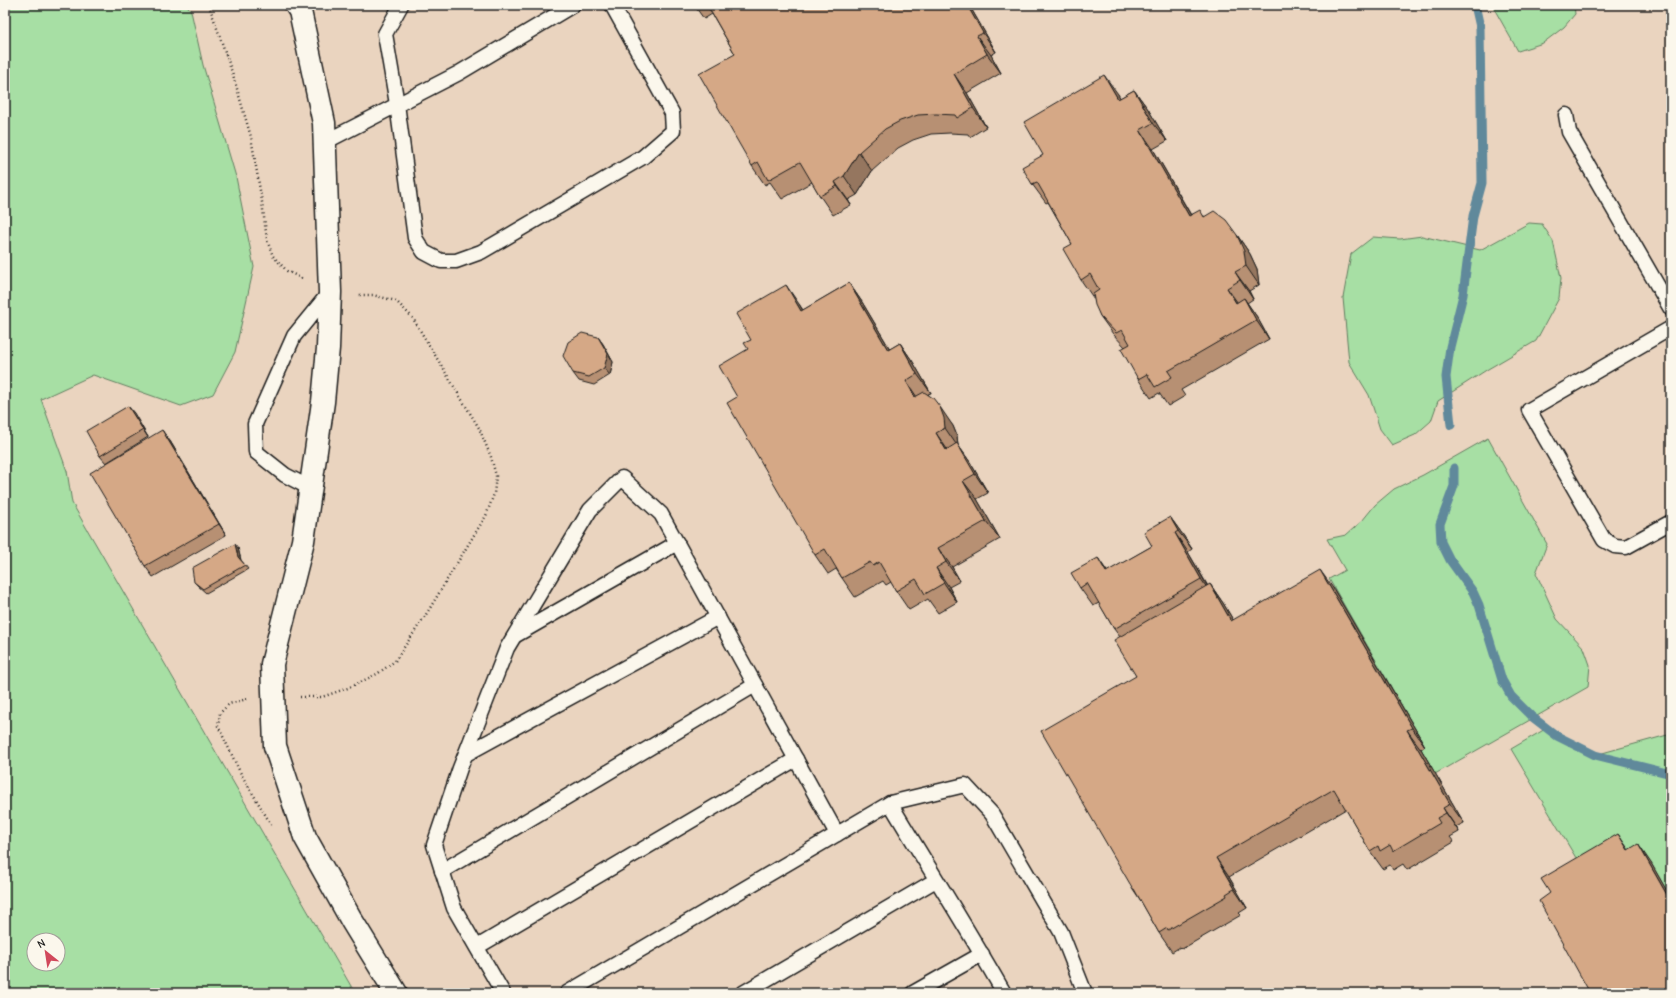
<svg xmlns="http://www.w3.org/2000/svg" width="1676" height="998" viewBox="0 0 1676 998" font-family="'Comic Neue',sans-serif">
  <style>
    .built { fill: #ead4bf }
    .green { fill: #a7dfa4; stroke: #627e60; fill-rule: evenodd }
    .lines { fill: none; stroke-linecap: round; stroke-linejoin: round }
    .stream { stroke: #60899b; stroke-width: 9 }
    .service-casing { stroke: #1c1c1c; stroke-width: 17 }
    .minor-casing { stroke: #1c1c1c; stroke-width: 25 }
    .path { stroke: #1c1c1c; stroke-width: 2.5; stroke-dasharray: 1 3; stroke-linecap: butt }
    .service { stroke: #fbf7ec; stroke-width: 14 }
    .minor { stroke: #fbf7ec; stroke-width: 22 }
    .wall { fill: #b79073; stroke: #1c1c1c }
    .shaded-wall { fill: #95765e; stroke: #1c1c1c }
    .building { fill: #d5a886; stroke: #1c1c1c }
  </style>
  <rect width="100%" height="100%" fill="#f3e7d8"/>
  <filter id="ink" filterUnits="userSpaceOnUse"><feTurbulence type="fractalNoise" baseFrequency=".025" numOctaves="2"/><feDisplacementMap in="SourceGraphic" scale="8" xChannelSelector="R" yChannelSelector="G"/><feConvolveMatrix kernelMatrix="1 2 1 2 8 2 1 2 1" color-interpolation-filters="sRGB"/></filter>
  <g filter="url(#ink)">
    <!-- built -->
    <polygon class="built" points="5,5 1671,5 1671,993 355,993 5,387"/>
    <!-- green -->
    <g class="green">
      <path d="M5 5H187L191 11 203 65 236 177 254 267 235 352 213 394 181 406 93 375 41 399 67 471 72 503 355 993H5ZM34 940H58V964H34Z"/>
      <polygon points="1492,5 1574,5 1575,14 1564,27 1543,43 1518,51"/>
      <polygon points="1529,223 1542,224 1553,241 1561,278 1559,298 1536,341 1488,369 1438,401 1431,421 1415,435 1392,445 1380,429 1369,395 1349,362 1343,298 1351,254 1373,237 1400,239 1422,236 1480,250"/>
      <polygon points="1488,438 1547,544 1536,573 1557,619 1584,648 1590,665 1588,687 1435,774 1421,749 1425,746 1329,579 1345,570 1327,539 1346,535 1362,521 1375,505 1394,489 1423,475"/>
      <polygon points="1547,728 1557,736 1595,755 1671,734 1671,898 1651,863 1641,869 1588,878 1511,749"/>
    </g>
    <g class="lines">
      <!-- stream -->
      <g class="stream">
        <polyline points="1451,425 1446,377 1450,347 1463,295 1473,216 1482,183 1480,27 1475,5"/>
        <polyline points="1454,468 1454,486 1440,524 1441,542 1450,560 1473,592 1479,605 1502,680 1511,696 1531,716 1557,736 1595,755 1671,774"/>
      </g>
      <!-- service casing -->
      <g class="service-casing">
        <g id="service">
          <polyline points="401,5 385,34 397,104 415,238 424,252 441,261 456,261 481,252 643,157 673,131 672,113 612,5"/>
          <polyline points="1566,115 1569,132 1671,309"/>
          <polyline points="325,142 459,73 573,5"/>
          <polyline points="1671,328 1529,410 1604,540 1615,546 1626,547 1671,522"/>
          <polyline points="310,488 285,475 256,452 255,424 294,336 330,292"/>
          <polyline points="516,635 677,543"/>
          <polyline points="466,754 718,617"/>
          <path d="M890 803C928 867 968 929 1004 993"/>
          <polyline points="442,871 755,685"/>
          <polyline points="477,947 796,759"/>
          <polyline points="503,993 454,908 434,845 460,768 507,648 590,510 622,478 661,514 837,834"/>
          <polyline points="567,993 890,803 965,785 992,814 1061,932 1085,993"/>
          <polyline points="743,993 936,880"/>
          <polyline points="913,993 982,954"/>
        </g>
      </g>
      <!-- minor casing -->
      <g class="minor-casing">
        <polyline id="minor" points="296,5 300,11 324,123 330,292 328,348 323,402 303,541 272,664 275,746 305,837 352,921 396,993"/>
      </g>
      <!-- path -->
      <g class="path">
        <polyline points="209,5 233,75 251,137 262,202 267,240 273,256 287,271 303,279"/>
        <polyline points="300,697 322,697 348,688 377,674 395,661 427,613 474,535 486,516 494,494 496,476 491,457 479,428 412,317 396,301 373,295 357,295"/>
        <polyline points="247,699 229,704 220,713 218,726 241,774 272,826"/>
      </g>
      <!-- service -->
      <use href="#service" class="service"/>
      <!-- minor -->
      <use href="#minor" class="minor"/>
    </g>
    <!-- wall -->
    <g class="wall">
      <polygon points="694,5 969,5 996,52 991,55 1001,73 967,93 986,127 970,137 968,134 950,133 931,134 913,140 898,148 872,171 857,195 848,200 851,205 833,215 820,196 812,182 782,199 770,182 765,185 752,166 735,54 712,14 704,19"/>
      <polygon points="1134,90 1148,109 1167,141 1153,149 1191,215 1204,216 1237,235 1250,254 1257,269 1259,285 1249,291 1253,299 1247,303 1257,317 1269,339 1181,390 1185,396 1168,406 1159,393 1151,398 1138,379 1125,347 1113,334 1100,316 1094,299 1081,280 1072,244 1048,202 1046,203 1032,184 1043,155 1118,94 1120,98"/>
      <polygon points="849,283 862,302 890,349 900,343 913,362 931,393 928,394 953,426 957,436 958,445 970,462 988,493 977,499 1000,539 952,567 960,581 949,587 957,602 938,613 928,599 909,610 896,591 891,582 886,585 883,581 855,597 842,578 836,569 828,574 815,555 737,397 748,349 799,304 803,310"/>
      <polygon points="598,337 603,344 613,362 610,375 594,385 579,381 573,373"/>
      <polygon points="128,406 148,437 106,463 100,456"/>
      <polygon points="170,441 226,535 153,577 145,566"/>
      <polygon points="1170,517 1183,535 1192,549 1188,552 1208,586 1210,584 1223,603 1233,620 1333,588 1425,746 1421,749 1464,823 1456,827 1459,832 1450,837 1454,842 1407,870 1403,864 1393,870 1390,865 1383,869 1370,851 1346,809 1229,877 1247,908 1239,913 1241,915 1182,949 1180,947 1172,952 1159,933 1141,901 1133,889 1136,676 1120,637 1114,629 1099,603 1093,606 1080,588 1098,558 1107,572 1152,546"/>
      <polygon points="238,548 241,560 248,569 206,593 197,585 194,582"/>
    </g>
    <!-- shaded-wall -->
    <g class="shaded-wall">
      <polygon points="967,5 969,5 996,52 983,33"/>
      <polygon points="977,36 991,55 1001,73 987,54"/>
      <polygon points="954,74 967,93 986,127 973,108"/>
      <polygon points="1104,75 1118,94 1131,118 1118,99"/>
      <polygon points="1134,90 1148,109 1167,141 1153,123"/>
      <polygon points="1140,130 1153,149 1202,235 1189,216"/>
      <polygon points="859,152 872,171 857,195 844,176"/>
      <polygon points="835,182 848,200 851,205 837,186"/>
      <polygon points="1237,235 1250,254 1257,269 1259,285 1246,266"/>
      <polygon points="1235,272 1249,291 1253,299 1240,280"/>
      <polygon points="849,283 862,302 901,368 888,350"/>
      <polygon points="786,285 799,304 814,330 801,311"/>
      <polygon points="1227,288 1240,306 1236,303"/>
      <polygon points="1244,298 1257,317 1269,339 1256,320"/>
      <polygon points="598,337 603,344 613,362 610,375 604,368"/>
      <polygon points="900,343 913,362 931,393 917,374"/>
      <polygon points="906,381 919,400 915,397"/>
      <polygon points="128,406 134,413 148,437 143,430"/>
      <polygon points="940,407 953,426 957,436 958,445 970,462 988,493 975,474 958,447 945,428"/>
      <polygon points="162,430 170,441 226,535 219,524"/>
      <polygon points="936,433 949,452 946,450"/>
      <polygon points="963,481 977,499 1000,539 986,521"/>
      <polygon points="1170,517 1183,535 1192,549 1178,531"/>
      <polygon points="1175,533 1188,552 1214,598 1201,579"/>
      <polygon points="235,544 238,548 241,561 238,557"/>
      <polygon points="938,548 952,567 960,581 946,562"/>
      <polygon points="1098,558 1111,577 1106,572"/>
      <polygon points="936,568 949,587 957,602 944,583"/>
      <polygon points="1320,570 1333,588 1425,746 1412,728"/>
      <polygon points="1210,584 1223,603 1245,640 1231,621"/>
      <polygon points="1407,730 1421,749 1464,823 1450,804"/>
      <polygon points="1443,808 1456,827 1459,832 1446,813"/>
      <polygon points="1618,834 1631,853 1628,850"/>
      <polygon points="1638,844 1651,863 1671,898 1671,902"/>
      <polygon points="1216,858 1229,877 1247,908 1234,889"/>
    </g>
    <!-- building -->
    <g class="building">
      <polygon points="707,5 967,5 983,33 977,36 987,54 954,74 973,108 957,118 955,115 936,114 918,115 900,121 885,129 859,152 844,176 835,182 837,186 820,196 800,162 768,180 758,162 752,166 699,74 735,54"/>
      <polygon points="1104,75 1118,99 1134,90 1153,123 1140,130 1189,216 1200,210 1204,217 1214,211 1226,220 1237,235 1244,251 1246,266 1235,272 1240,280 1227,288 1236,303 1244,298 1256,320 1168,371 1172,377 1155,387 1147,374 1138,379 1121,349 1130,344 1122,330 1116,333 1100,316 1095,305 1093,294 1099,290 1090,274 1081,280 1063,249 1072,244 1037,182 1032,184 1022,167 1043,155 1024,122"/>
      <polygon points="849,283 888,350 900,343 917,374 906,381 915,397 924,392 933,398 940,407 944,418 945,428 936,433 946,450 957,443 975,474 963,481 986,521 938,548 946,562 936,568 944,583 925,594 916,579 896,591 879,562 873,566 870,562 842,578 825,549 815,555 727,403 737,397 719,366 748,349 744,343 751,340 736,314 786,285 801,311"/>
      <polygon points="582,333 598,337 608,354 604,368 589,377 573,373 563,356 568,342"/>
      <polygon points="128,406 143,430 100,456 86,431"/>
      <polygon points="162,430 219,524 145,566 90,473"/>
      <polygon points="1170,517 1178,531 1175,533 1201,579 1114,629 1087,583 1080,588 1071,573 1098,558 1106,572 1152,546 1144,532"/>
      <polygon points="235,544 238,557 245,565 203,589 194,582 192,568"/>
      <polygon points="1320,570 1412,728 1407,730 1450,804 1443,808 1446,813 1437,818 1440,823 1393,851 1390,845 1380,851 1378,846 1370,851 1334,789 1216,858 1234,889 1226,894 1227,896 1168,930 1167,928 1159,933 1134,889 1133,889 1041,731 1136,676 1114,640 1210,584 1231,621"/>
      <polygon points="1618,834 1628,850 1638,844 1671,902 1671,993 1590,993 1539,901 1550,893 1541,879"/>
    </g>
  </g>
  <!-- margin -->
  <rect width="1676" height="998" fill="none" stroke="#fbf7ec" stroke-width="20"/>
  <rect x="10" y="10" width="1656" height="978" fill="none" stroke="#1c1c1c" stroke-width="1.5" filter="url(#ink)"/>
  <!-- north arrow -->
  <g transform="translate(46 952) rotate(330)"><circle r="19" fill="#fbf7ec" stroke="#a29f99"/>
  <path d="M0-3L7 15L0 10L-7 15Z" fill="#d1495b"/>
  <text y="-6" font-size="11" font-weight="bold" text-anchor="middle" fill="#1c1c1c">N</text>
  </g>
</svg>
